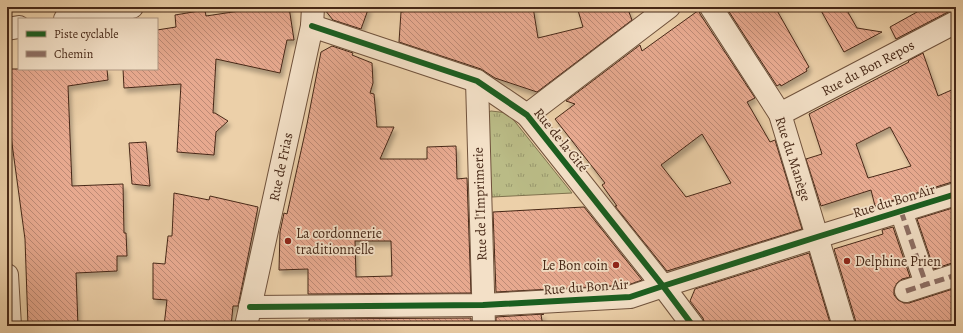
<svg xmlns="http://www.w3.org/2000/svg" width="963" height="333" viewBox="0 0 963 333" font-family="Alegreya,serif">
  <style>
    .park { fill: url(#park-tufts); stroke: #80724e }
    .building { fill: url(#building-back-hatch); stroke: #472817; fill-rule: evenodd; filter: url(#shadow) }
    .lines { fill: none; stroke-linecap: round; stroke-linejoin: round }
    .street-casing { stroke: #70523c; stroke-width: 24 }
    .street { stroke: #f3e0c7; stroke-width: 22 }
    .quiet { stroke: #8d6e63; stroke-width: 5; stroke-dasharray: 10 5; stroke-linecap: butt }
    .cycleway-casing { stroke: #f3e0c7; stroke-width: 8 }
    .cycleway { stroke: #1b5e20; stroke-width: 6 }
    .poi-dot { fill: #8f2418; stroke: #f3e0c7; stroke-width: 1.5 }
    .labels { text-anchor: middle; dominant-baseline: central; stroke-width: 3.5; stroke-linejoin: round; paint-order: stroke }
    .street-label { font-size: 14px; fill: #472817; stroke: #f3e0c7 }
    .poi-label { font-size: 14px; fill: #472817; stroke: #f3e0c7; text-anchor: start }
  </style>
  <defs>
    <pattern id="park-tufts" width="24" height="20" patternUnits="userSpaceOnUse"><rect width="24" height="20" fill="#babb86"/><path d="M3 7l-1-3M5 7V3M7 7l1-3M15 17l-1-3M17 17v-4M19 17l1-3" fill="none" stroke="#99986d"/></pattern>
    <pattern id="building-back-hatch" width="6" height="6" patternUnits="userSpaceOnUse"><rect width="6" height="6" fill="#e7a98f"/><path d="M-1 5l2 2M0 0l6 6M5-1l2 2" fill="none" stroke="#bd8a74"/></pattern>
    <filter id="shadow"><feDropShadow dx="2.5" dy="4.5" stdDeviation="2" flood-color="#0004"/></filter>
  </defs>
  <rect width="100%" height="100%" fill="#ecd0a9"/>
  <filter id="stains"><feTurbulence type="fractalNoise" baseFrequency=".005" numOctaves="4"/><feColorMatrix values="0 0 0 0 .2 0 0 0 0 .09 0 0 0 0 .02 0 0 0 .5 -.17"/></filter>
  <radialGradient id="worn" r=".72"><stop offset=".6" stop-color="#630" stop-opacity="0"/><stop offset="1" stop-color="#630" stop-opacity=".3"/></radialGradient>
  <!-- park -->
  <polygon class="park" points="491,111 508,113 572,193 492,197 486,113"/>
  <!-- building -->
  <g class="building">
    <polygon points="245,7 289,7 294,40 287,40 280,73 216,59 213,113 215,113 228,121 216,132 214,155 177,152 181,84 124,88 123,69 157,69 157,30 176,27 175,15 205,10 206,16 246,10"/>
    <polygon points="325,7 369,7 361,29 333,20 325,10"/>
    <polygon points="440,7 514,7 515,10 533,7 538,38 583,27 577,7 627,7 632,20 537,92 495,78 481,69 399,42 401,12"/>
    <polygon points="726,7 775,7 809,67 806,69 807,71 781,86 780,84 777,86"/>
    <polygon points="819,7 845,7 857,28 882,32 844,52"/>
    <polygon points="926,7 956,7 956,10 950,11 896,39 890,27"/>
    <path d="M699 10 700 14 755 98 747 102 770 142 775 140 802 229 667 271 615 206H617L602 185 605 183 555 119 575 104 566 101 640 45 642 51ZM702 134 731 183 686 197 661 165Z"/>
    <path d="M332 46 353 53 352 55 372 63 373 83 370 93 374 94 377 127H394L380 159H427V147L456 146 457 179 467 178 471 293 308 294V269L279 270 280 232 284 213 287 214 307 124 321 52ZM355 241H391L392 276 356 277Z"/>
    <path d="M923 53 938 96 956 88V182H952L875 206 871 190 821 206 806 159 822 154 809 114 909 62 908 61ZM890 127 911 166 868 178 856 144Z"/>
    <polygon points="7,69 107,69 108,80 68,86 72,186 123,184 124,233 126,233 127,256 117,256 117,271 76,273 78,326 28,326 25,239 7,107"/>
    <polygon points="146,142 150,186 132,184 129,143"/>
    <polygon points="174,193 209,200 210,196 258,207 238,306 233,306 231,326 164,326 167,300 153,299 153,263 165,264 168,236 172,236"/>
    <polygon points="584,207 642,280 628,285 496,292 493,212"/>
    <polygon points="956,207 956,263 952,263 934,269 917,219"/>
    <polygon points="893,227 910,277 902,279 897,283 894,289 894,295 898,300 904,303 909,303 956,288 956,326 856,326 856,322 834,249 883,234 882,230"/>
    <polygon points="809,253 831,326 705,326 703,318 690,301 695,289"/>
    <polygon points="544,314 541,315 543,326 496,326 496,317"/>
    <polygon points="471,318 471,326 309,326 309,319"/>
  </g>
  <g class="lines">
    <!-- street casing -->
    <g class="street-casing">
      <g id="street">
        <polyline points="711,7 780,114 844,326"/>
        <polyline points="65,19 132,7"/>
        <polyline points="312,26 477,81 527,115 663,286 693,326"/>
        <polyline points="7,29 19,27"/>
        <polyline points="477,81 484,326"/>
        <polyline points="780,114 956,22"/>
        <polyline points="527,115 669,7"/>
        <polyline points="901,211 926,284"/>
        <polyline points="7,275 10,326"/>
        <polyline points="906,291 956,275"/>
        <polyline points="250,307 483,305 630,297 663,286 817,237 956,194"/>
        <polyline points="246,326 312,26 313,7"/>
      </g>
    </g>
    <!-- street -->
    <use href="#street" class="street"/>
    <!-- quiet -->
    <g class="quiet">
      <polyline points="901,211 926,284"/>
      <polyline points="906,291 956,275"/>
    </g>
    <!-- cycleway casing -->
    <g class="cycleway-casing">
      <g id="cycleway">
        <polyline points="312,26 477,81 527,115 663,286 693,326"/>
        <polyline points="250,307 483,305 630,297 663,286 817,237 956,194"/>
      </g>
    </g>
    <!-- cycleway -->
    <use href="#cycleway" class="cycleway"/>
  </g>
  <!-- markers -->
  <g class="poi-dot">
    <circle cx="288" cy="241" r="4"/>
    <circle cx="847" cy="261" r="4"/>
    <circle cx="616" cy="265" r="4"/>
  </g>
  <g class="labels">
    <!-- street labels -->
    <g class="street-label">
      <text transform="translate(868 68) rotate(-28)">Rue du Bon Repos</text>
      <text transform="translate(561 140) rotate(51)">Rue de la Cité</text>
      <text transform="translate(793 159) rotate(72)">Rue du Manège</text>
      <text transform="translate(281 167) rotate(-78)">Rue de Frias</text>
      <text transform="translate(894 201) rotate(-17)">Rue du Bon Air</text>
      <text transform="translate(480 204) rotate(-92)">Rue de l'Imprimerie</text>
      <text transform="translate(586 287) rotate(-4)">Rue du Bon Air</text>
    </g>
    <!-- poi labels -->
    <g class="poi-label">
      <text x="296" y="233">La cordonnerie<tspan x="296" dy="16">traditionnelle</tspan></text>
      <text x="855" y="261">Delphine Prien</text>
      <text x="608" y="265" text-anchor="end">Le Bon coin</text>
    </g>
  </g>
  <!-- margin -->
  <rect width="963" height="333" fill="none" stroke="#ecd0a9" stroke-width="24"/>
  <rect x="8" y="8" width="947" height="317" fill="none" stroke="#472817" stroke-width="2"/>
  <rect x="12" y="12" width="939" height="309" fill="none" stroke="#472817"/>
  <!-- legend -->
  <rect x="18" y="18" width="140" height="52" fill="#f3e0c7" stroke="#ae9681"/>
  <rect x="26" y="31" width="20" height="6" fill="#1b5e20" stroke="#ae9681"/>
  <text x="54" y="38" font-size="12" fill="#472817">Piste cyclable</text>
  <rect x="26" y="51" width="20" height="6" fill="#8d6e63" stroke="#ae9681"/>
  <text x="54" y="58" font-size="12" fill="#472817">Chemin</text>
  <rect width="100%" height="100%" filter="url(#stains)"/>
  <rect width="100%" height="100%" fill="url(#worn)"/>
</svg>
